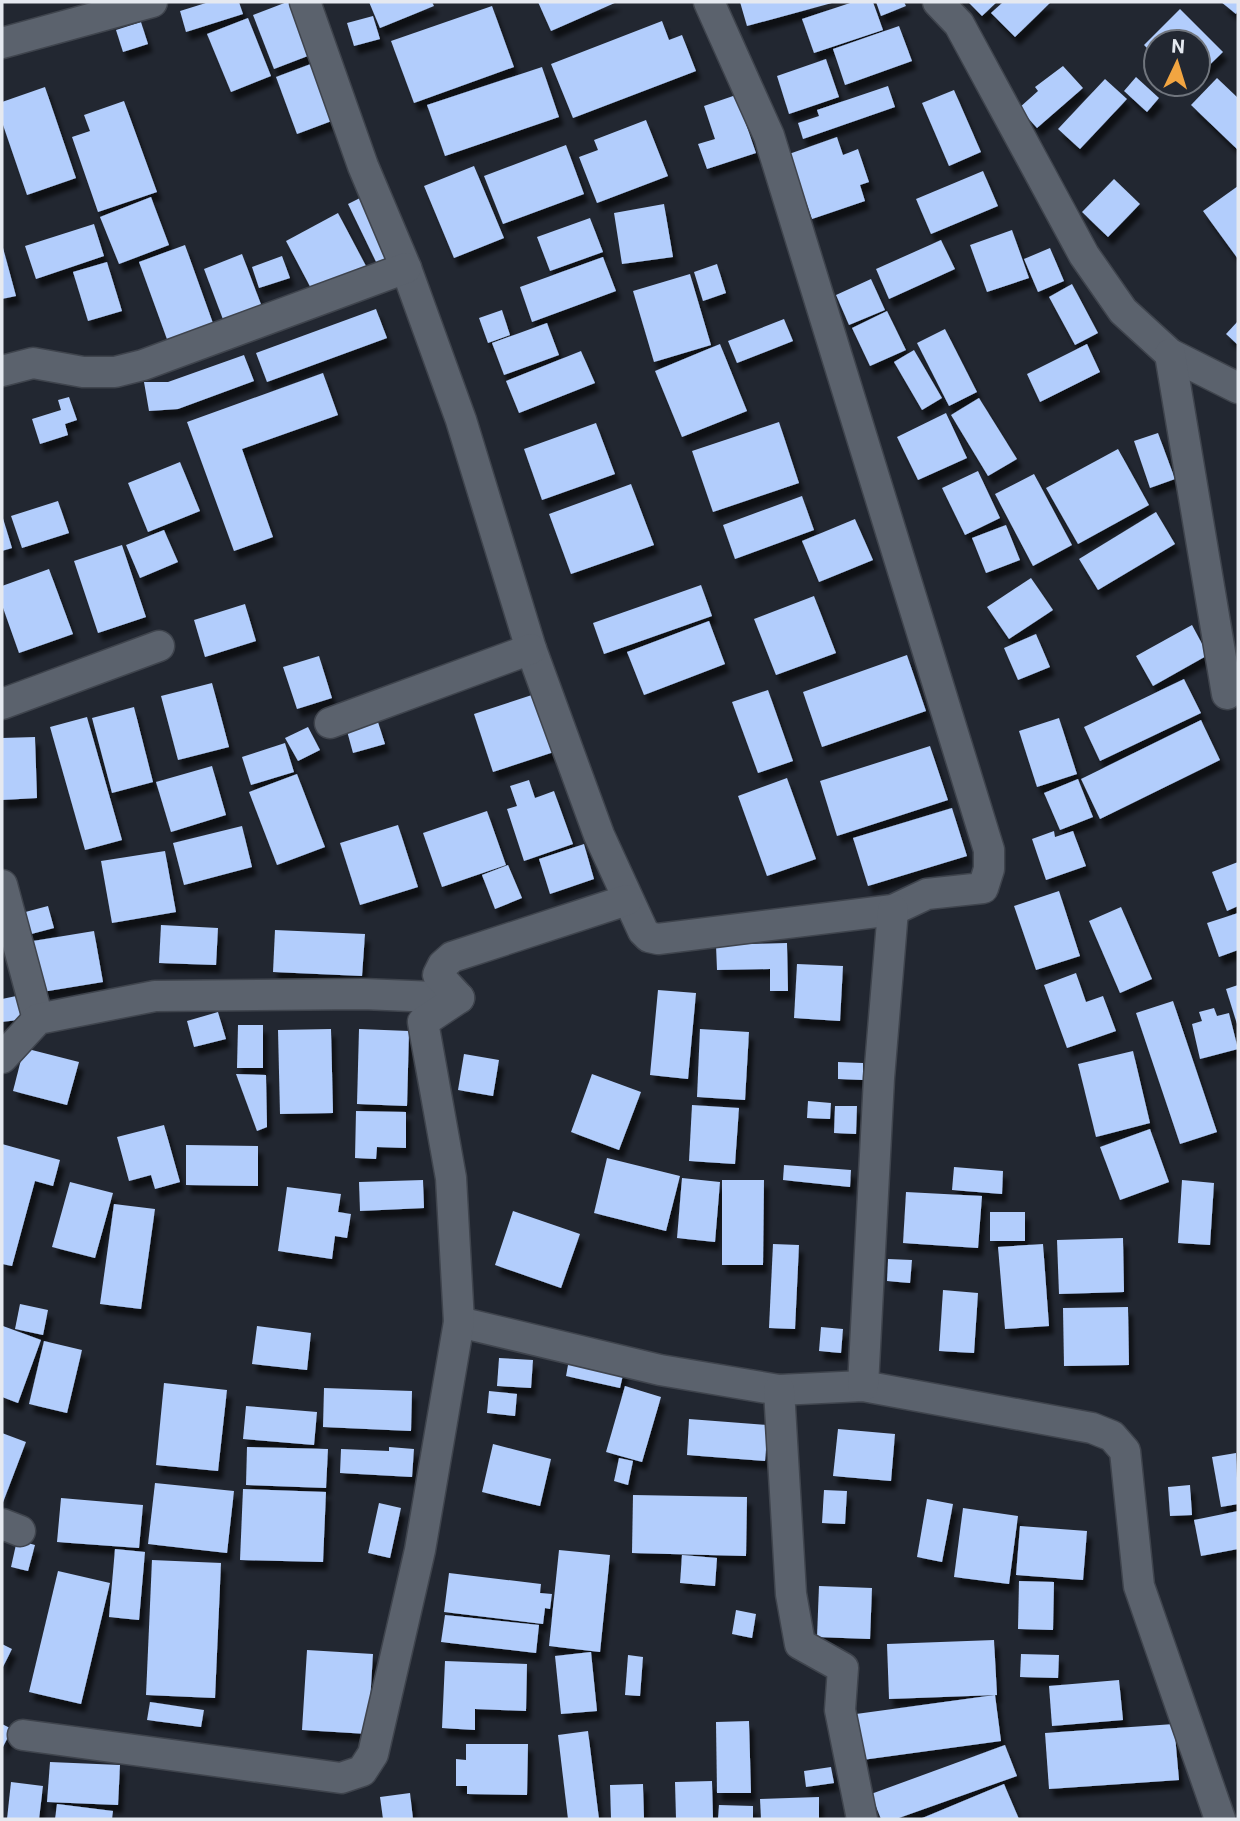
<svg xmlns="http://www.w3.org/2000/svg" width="1240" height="1821" viewBox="0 0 1240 1821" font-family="Roboto,sans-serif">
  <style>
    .building { fill: #b2cdfc; filter: url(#shadow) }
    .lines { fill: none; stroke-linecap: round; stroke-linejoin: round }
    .minor-casing { stroke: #3f444d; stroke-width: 33 }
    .minor { stroke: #5b626d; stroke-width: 30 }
  </style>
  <defs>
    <filter id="shadow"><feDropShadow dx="4.5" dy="8" stdDeviation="2" flood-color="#0009"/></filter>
  </defs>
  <rect width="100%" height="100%" fill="#222731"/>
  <!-- building -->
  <g class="building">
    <polygon points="209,2 239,2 243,14 186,32 180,11"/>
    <polygon points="287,2 293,2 313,54 274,69 253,15"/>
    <polygon points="369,2 432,2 434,6 380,28"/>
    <polygon points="538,2 617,2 551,31"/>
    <polygon points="740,2 832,2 832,3 747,26"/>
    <polygon points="853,2 873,2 883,30 814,53 802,19"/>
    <polygon points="876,2 904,2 906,6 881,16"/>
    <polygon points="968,2 997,2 982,16"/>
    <polygon points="1003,2 1051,2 1015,37 991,13"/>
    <polygon points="1221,2 1238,2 1238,10 1236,14"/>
    <polygon points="492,6 514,67 414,103 391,41"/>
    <polygon points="1180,9 1223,52 1198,76 1198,42 1156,42 1156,57 1144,45"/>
    <polygon points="373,16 380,39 354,46 347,23"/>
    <polygon points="248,18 271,76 231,92 207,34"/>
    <polygon points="662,21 669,40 682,35 696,71 573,118 551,64"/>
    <polygon points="141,22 148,44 123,52 116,30"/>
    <polygon points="899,26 912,61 845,85 833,49"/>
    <polygon points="826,59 839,97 789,114 777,76"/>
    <polygon points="316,62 337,119 297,134 276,77"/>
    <polygon points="1063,66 1083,88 1037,128 1019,108 1038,91 1035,87"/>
    <polygon points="542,67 559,117 445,156 427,105"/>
    <polygon points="1136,77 1159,98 1147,112 1124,91"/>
    <polygon points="1217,78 1238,98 1238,150 1191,105"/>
    <polygon points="1105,79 1127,99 1080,149 1058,129"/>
    <polygon points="888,86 895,107 803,139 798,123 819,116 817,110"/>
    <polygon points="45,87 76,178 27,195 2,122 2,102"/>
    <polygon points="954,90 981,152 949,166 922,103"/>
    <polygon points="736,95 756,153 707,169 698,144 715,139 704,106"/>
    <polygon points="124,101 157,192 98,212 72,137 90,131 84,115"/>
    <polygon points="646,120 668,176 597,203 579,157 598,150 594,140"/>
    <polygon points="837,137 843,155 858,149 869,182 860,185 865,201 812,219 789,154"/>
    <polygon points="566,145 584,194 503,224 484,176"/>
    <polygon points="474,166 504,238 454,258 424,186"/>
    <polygon points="983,171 998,206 931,234 916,199"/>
    <polygon points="1114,179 1140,204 1108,237 1082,212"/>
    <polygon points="1238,186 1238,259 1203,211"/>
    <polygon points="368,194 399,258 379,268 348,204"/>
    <polygon points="151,197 169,245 119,264 100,217"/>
    <polygon points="664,204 673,257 622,264 614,213"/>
    <polygon points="338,213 366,266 314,294 286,241"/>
    <polygon points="590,218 603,252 550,271 537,237"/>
    <polygon points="94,224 104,256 36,279 25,246"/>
    <polygon points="1012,230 1029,278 987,292 970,245"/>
    <polygon points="941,240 955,269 889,299 876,269"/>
    <polygon points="2,244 16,296 2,299"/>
    <polygon points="185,245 214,326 168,342 139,262"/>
    <polygon points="1050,248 1064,281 1038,292 1024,259"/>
    <polygon points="242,254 262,307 224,322 204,269"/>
    <polygon points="282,256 290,278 259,288 252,267"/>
    <polygon points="603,257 616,291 532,322 520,287"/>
    <polygon points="107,262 122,311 88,321 73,272"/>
    <polygon points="717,264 726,293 703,301 694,272"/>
    <polygon points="690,274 711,345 654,362 633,291"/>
    <polygon points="871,279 885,310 849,325 836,295"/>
    <polygon points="1072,284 1098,333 1075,345 1049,297"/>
    <polygon points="376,309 387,338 267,382 256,353"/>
    <polygon points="502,310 510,335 488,343 479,318"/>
    <polygon points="887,311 906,350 870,366 852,328"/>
    <polygon points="784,319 793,341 737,363 728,341"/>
    <polygon points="1238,321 1238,345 1226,334"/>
    <polygon points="547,323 559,355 504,375 492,343"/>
    <polygon points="945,329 977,392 949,406 917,343"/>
    <polygon points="720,344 747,411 682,437 655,371"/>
    <polygon points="1087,344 1100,372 1040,402 1027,374"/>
    <polygon points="914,350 942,398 922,410 894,362"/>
    <polygon points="581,351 595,383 519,413 506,381"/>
    <polygon points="244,355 254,381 178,409 149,411 144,382 168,382"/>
    <polygon points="323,373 338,415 242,449 273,537 234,551 187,422"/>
    <polygon points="69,397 77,420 65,424 68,435 40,444 32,419 61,410 58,400"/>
    <polygon points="979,398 1017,459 988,476 951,415"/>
    <polygon points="946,413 967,458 918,480 897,437"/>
    <polygon points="779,422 799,483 713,512 692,451"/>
    <polygon points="596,423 615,474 542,500 524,449"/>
    <polygon points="1158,433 1175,479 1150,488 1134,441"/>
    <polygon points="1118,449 1149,505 1078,544 1046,488"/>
    <polygon points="180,462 200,511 148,532 128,483"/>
    <polygon points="978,471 1000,518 965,535 942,488"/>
    <polygon points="1034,474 1072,545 1033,566 995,494"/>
    <polygon points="631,484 654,545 571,574 549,514"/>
    <polygon points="802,496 814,530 735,559 723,525"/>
    <polygon points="58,501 69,533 22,548 11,516"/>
    <polygon points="1156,512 1175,544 1098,590 1079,559"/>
    <polygon points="2,515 12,548 2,551"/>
    <polygon points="855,519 873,560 819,582 802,541"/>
    <polygon points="1006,525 1020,560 986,573 972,538"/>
    <polygon points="164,530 178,562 140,578 126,545"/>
    <polygon points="122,545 146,617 98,633 74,561"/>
    <polygon points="49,569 73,634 19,653 2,605 2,586"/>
    <polygon points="1031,578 1053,610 1009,639 987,607"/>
    <polygon points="701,585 712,616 604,654 593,623"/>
    <polygon points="814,596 836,653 776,675 754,619"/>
    <polygon points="245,604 256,641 205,657 194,620"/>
    <polygon points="709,621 725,664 644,695 627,652"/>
    <polygon points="1192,625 1208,655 1153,686 1136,656"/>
    <polygon points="1036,634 1050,667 1018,680 1004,648"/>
    <polygon points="907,655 926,711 822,747 803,692"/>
    <polygon points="319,656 332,698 297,709 283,667"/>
    <polygon points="1184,679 1201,713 1100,761 1084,727"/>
    <polygon points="212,683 229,747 178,760 161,696"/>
    <polygon points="768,690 793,761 758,773 732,702"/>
    <polygon points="541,692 560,750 493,772 474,714"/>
    <polygon points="134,707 153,782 112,793 92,718"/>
    <polygon points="87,717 122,840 85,850 50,727"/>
    <polygon points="1059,718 1077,774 1037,787 1019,731"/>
    <polygon points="1201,720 1220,760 1100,819 1081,779"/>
    <polygon points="378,722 385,744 353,753 347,731"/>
    <polygon points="308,727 320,750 298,761 285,738"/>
    <polygon points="35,737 37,798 2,800 2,738"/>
    <polygon points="285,743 294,772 251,785 242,757"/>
    <polygon points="930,746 948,800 837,836 820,781"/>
    <polygon points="212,766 226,815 171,832 156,782"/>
    <polygon points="297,774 325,847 277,865 249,792"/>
    <polygon points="787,778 816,859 767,876 738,796"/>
    <polygon points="1078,779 1093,817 1060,830 1044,793"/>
    <polygon points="529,780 535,798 554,791 573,844 524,861 507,809 517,806 510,786"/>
    <polygon points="952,808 967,856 868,886 853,838"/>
    <polygon points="487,811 506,865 442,887 423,833"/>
    <polygon points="398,825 418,887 360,905 340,843"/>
    <polygon points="242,826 252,867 184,885 173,843"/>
    <polygon points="1054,831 1055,837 1073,831 1086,866 1046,880 1032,839"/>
    <polygon points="584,844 594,879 550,894 539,859"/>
    <polygon points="165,851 176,912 112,923 101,861"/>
    <polygon points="1238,862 1238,906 1227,911 1212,872"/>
    <polygon points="508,865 522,898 495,909 482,875"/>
    <polygon points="1059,891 1080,956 1036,970 1014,906"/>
    <polygon points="48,906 54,928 20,937 14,915"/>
    <polygon points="1121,907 1152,979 1120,993 1089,921"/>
    <polygon points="1238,913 1238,950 1219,957 1207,923"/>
    <polygon points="161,925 218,928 216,965 159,963"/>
    <polygon points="275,930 365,934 362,976 273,972"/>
    <polygon points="94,931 103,982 42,992 33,941"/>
    <polygon points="787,943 788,991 770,991 770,969 717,970 716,945"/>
    <polygon points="797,964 843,966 840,1021 794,1018"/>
    <polygon points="1076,973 1086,1002 1103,996 1116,1031 1067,1048 1044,985"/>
    <polygon points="1238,985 1238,1027 1226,989"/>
    <polygon points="658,990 696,993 688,1079 650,1075"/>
    <polygon points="21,995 25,1019 2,1022 2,999"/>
    <polygon points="1173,1001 1217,1132 1180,1144 1136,1013"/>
    <polygon points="1214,1008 1217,1016 1229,1013 1238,1049 1200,1059 1192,1024 1202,1021 1199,1012"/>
    <polygon points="218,1012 226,1039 194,1047 187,1021"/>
    <polygon points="238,1025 263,1025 263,1068 237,1068"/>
    <polygon points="331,1029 333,1113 280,1114 278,1030"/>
    <polygon points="359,1029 409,1031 407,1106 357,1104"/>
    <polygon points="700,1029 749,1032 745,1100 697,1097"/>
    <polygon points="24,1048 79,1062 67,1105 13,1091"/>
    <polygon points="1133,1051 1150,1123 1096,1137 1078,1064"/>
    <polygon points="464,1054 499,1060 493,1096 458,1090"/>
    <polygon points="838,1062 863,1063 863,1080 838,1079"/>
    <polygon points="236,1074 266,1075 267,1127 257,1131"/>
    <polygon points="592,1074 641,1092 619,1150 571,1132"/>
    <polygon points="808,1101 831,1103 830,1119 807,1118"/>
    <polygon points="692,1105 739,1108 735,1164 689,1161"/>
    <polygon points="835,1106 857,1106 856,1134 834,1133"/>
    <polygon points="356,1111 406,1112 406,1148 377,1147 376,1159 355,1158"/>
    <polygon points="164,1125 180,1182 155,1189 151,1175 129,1181 117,1137"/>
    <polygon points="1150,1129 1169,1182 1120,1200 1100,1147"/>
    <polygon points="2,1144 60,1160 53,1186 35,1181 12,1266 2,1264"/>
    <polygon points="186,1145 258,1146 258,1186 186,1185"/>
    <polygon points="607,1158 680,1176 666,1231 594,1213"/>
    <polygon points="784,1165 851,1170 850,1187 783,1180"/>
    <polygon points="954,1167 1003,1171 1002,1194 952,1190"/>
    <polygon points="682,1178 720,1182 715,1242 677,1238"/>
    <polygon points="423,1180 424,1208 360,1211 359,1182"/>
    <polygon points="722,1180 764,1180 763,1265 722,1265"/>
    <polygon points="1182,1180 1214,1183 1210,1245 1178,1243"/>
    <polygon points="70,1182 113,1193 95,1258 52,1247"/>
    <polygon points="287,1187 341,1194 338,1212 351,1214 347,1238 335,1236 332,1259 278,1251"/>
    <polygon points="906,1192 982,1196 978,1248 903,1243"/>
    <polygon points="114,1204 155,1209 141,1309 100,1304"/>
    <polygon points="513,1211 580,1234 561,1288 495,1265"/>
    <rect x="990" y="1212" width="35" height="29"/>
    <polygon points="1123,1238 1124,1292 1059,1294 1057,1240"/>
    <polygon points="773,1244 799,1245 795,1329 769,1328"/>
    <polygon points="1043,1244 1049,1326 1005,1329 998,1247"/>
    <polygon points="888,1259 912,1260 910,1283 887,1281"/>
    <polygon points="943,1290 978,1293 974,1353 939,1351"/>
    <polygon points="20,1304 48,1310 43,1335 15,1329"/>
    <polygon points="1128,1307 1129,1365 1064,1366 1063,1308"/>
    <polygon points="3,1326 41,1340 18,1403 2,1397"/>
    <polygon points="257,1326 311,1333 307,1370 252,1364"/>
    <polygon points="821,1327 843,1329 841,1353 819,1351"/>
    <polygon points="44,1341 82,1350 67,1413 29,1404"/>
    <polygon points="570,1354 625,1366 620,1388 566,1376"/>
    <polygon points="499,1358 533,1360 531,1388 497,1386"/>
    <polygon points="164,1383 227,1390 218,1471 156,1465"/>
    <polygon points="625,1386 661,1397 642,1462 606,1452"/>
    <polygon points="324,1388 412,1391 411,1431 323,1427"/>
    <polygon points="489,1391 517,1394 515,1416 487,1413"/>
    <polygon points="246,1406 317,1412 314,1445 243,1439"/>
    <polygon points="689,1419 768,1425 765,1461 687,1455"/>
    <polygon points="838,1429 895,1434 891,1481 833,1476"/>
    <polygon points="2,1433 26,1442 2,1505"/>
    <polygon points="493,1444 551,1459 540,1506 482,1492"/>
    <polygon points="247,1447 328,1449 326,1488 246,1485"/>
    <polygon points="389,1447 414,1449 412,1477 340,1473 341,1449 389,1451"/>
    <polygon points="1236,1453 1238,1504 1221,1507 1212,1457"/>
    <polygon points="619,1458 633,1461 628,1485 614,1481"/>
    <polygon points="155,1483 234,1491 227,1553 148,1544"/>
    <polygon points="1190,1485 1192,1515 1170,1516 1168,1487"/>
    <polygon points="243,1489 326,1492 323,1562 240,1560"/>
    <polygon points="824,1490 847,1491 845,1524 822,1523"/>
    <polygon points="633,1495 747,1497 746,1556 632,1553"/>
    <polygon points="61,1498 143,1505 139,1548 57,1542"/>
    <polygon points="927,1499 953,1504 942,1562 917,1557"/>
    <polygon points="379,1503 401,1508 390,1558 368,1553"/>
    <polygon points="963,1508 1018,1516 1009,1584 954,1577"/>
    <polygon points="1238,1511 1238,1549 1201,1556 1194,1520"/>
    <polygon points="1020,1526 1087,1531 1083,1580 1016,1575"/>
    <polygon points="17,1540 35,1545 28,1571 11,1567"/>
    <polygon points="115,1549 145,1552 139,1620 109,1617"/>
    <polygon points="559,1550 610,1555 600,1652 549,1646"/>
    <polygon points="682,1555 717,1558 715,1586 680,1583"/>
    <polygon points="152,1560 221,1563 215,1698 146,1695"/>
    <polygon points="58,1571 110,1583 81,1704 29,1692"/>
    <polygon points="449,1573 541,1584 540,1593 552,1594 550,1609 545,1608 543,1624 444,1612"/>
    <polygon points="1019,1581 1054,1582 1053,1630 1018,1629"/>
    <polygon points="819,1586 872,1588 870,1639 817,1637"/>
    <polygon points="736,1610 756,1614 752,1638 732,1634"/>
    <polygon points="445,1615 539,1625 536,1653 441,1642"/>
    <polygon points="994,1640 997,1695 889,1699 887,1644"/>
    <polygon points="2,1644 12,1649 2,1669"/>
    <polygon points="307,1650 373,1654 368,1734 302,1730"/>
    <polygon points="591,1652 597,1711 561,1714 555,1656"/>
    <polygon points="1021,1654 1059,1655 1058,1678 1020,1677"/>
    <polygon points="628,1655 643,1657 640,1696 625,1695"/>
    <polygon points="445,1661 527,1664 526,1711 475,1709 475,1730 442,1728"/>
    <polygon points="1119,1680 1123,1720 1052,1726 1049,1686"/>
    <polygon points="995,1695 1001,1741 862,1760 856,1714"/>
    <polygon points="150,1702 204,1710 201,1727 147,1720"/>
    <polygon points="749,1721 751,1793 717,1793 716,1722"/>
    <polygon points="2,1724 12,1729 2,1749"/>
    <polygon points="1174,1724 1179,1780 1049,1789 1045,1733"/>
    <polygon points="588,1731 599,1819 568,1819 558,1735"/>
    <polygon points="466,1744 528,1744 527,1795 467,1794 467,1786 456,1786 456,1759 466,1760"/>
    <polygon points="1005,1745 1017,1776 896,1819 881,1819 871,1794"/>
    <polygon points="50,1762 120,1765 118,1805 47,1802"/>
    <polygon points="831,1767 834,1783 806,1787 804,1771"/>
    <polygon points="712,1781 713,1819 676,1819 675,1782"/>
    <polygon points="11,1782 43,1786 39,1819 7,1819"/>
    <polygon points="643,1784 644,1819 611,1819 610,1785"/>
    <polygon points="1004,1784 1019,1819 920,1819"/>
    <polygon points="410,1793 413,1819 383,1819 380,1797"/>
    <polygon points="819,1797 819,1819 761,1819 760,1799"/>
    <polygon points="57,1804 113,1811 112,1819 55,1819"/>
    <polygon points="719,1805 753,1806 753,1819 718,1819"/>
  </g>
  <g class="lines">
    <!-- minor casing -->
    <g class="minor-casing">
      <g id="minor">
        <polyline points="305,2 363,166 406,268 461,420 531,649 599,835 643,931 649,937 658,939 893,910 927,894 983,888 989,869 989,850 769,136 709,2"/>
        <polyline points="938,2 959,24 1084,255 1123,311 1170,354 1238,388"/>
        <polyline points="2,43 152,2"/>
        <polyline points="1170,354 1227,694"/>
        <polyline points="2,371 33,363 83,372 115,372 143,365 406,268"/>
        <polyline points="2,704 159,646"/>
        <polyline points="330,723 531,649"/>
        <polyline points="2,885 38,1019"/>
        <polyline points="2,1058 38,1019 155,996 363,994 459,998"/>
        <polyline points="459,1322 660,1370 779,1390 863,1386 1092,1428 1112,1436 1125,1451 1139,1586 1220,1819"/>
        <polyline points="863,1386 879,1078 893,910"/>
        <polyline points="779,1390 791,1594 800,1644 843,1668 840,1710 862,1819"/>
        <polyline points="2,1524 20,1531"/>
        <polyline points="23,1735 341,1778 362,1771 373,1754 420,1550 459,1322 451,1178 423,1022 459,998 438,975 443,965 452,957 627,900"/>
      </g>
    </g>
    <!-- minor -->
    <use href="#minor" class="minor"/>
  </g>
  <!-- border -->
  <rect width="1240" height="1821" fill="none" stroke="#e5e9f0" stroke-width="7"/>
  <!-- north arrow -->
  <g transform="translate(1177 63) rotate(4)"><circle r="33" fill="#222731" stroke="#70757d" stroke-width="2"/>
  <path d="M0-5L12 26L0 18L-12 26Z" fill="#f2a541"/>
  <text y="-10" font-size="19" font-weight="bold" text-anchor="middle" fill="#e5e9f0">N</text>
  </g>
</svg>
